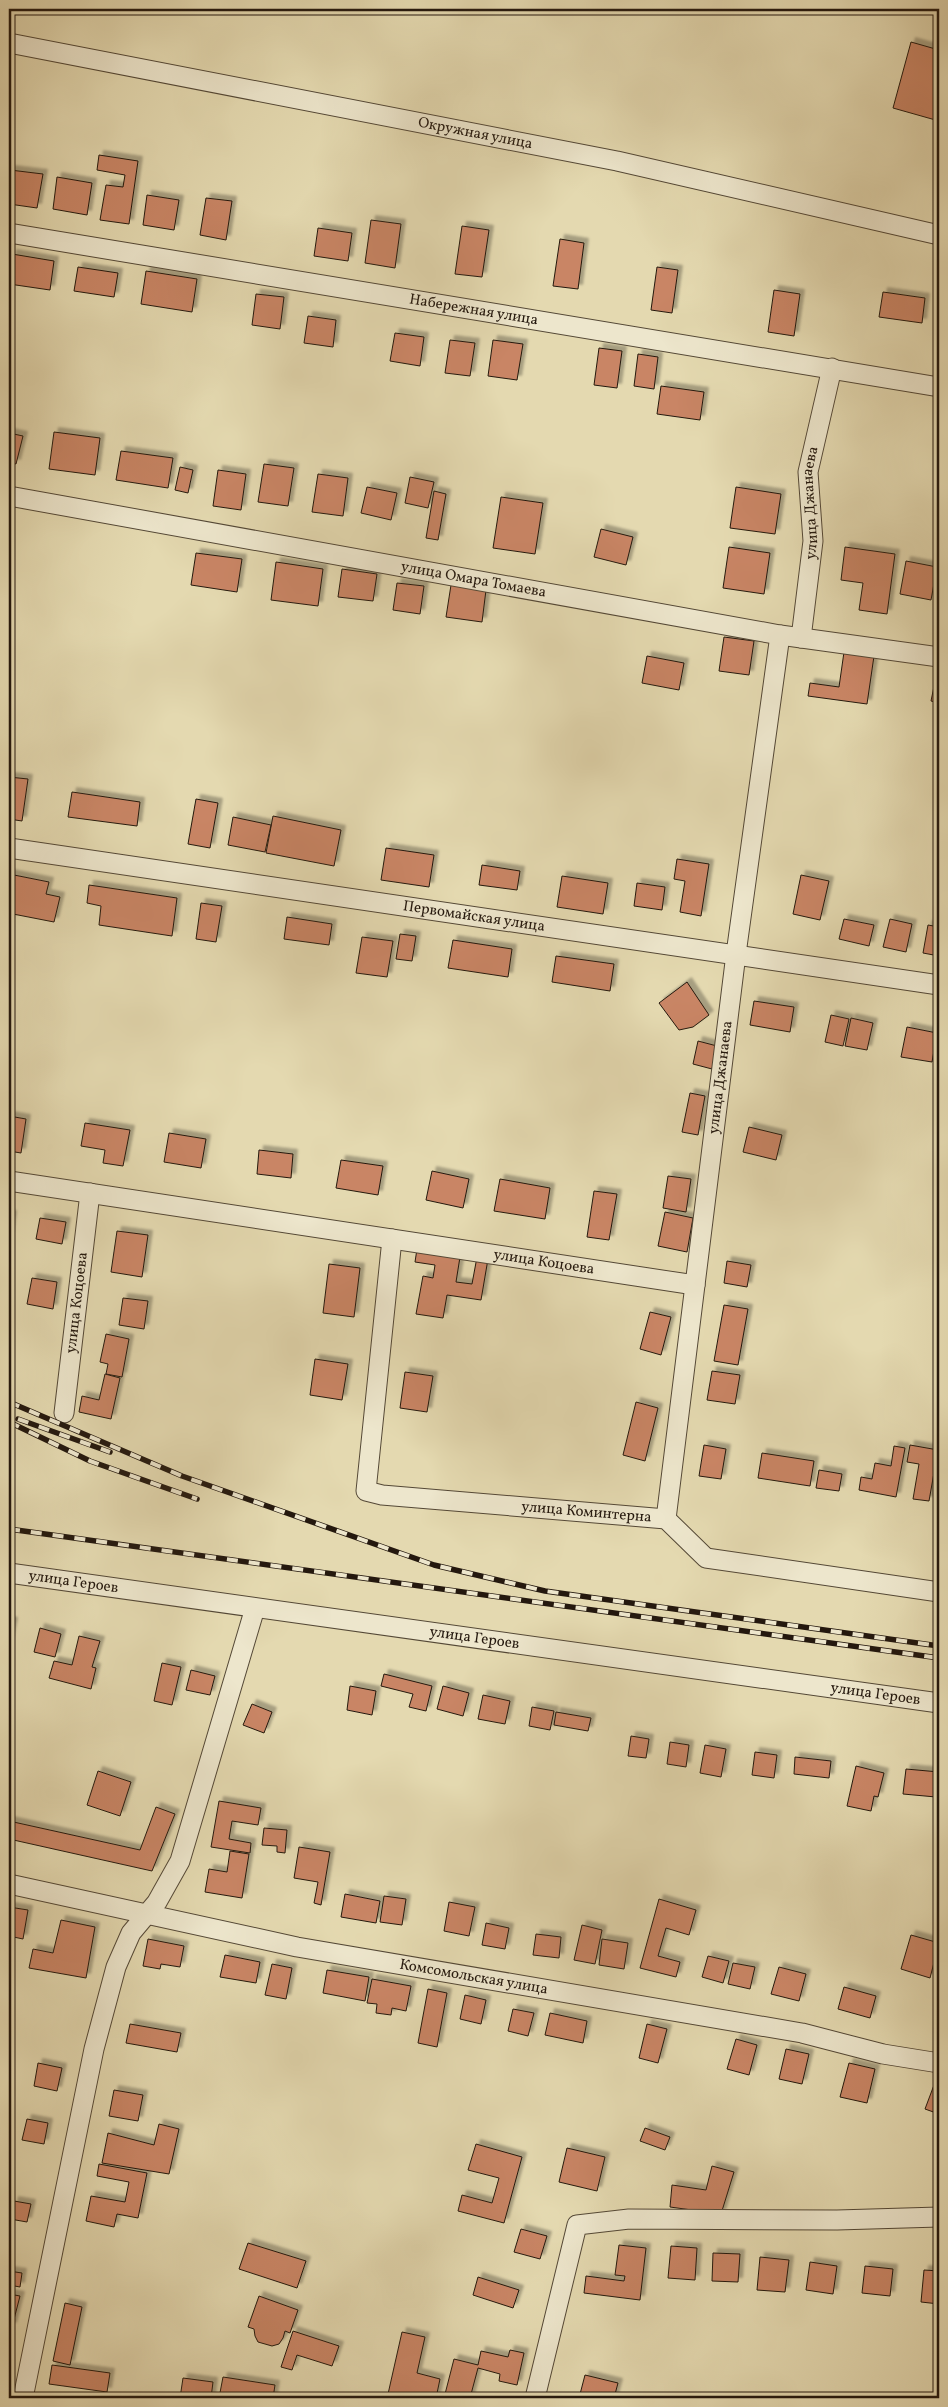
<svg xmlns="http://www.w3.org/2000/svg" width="948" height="2407" viewBox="0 0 948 2407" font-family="Vollkorn,serif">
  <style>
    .building { fill: #c98565; stroke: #24180e; filter: url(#shadow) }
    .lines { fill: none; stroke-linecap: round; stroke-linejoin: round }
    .street-casing { stroke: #544836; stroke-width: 21 }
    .street { stroke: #ede6cc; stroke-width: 19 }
    .rail-casing { stroke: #24180e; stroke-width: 5.5 }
    .rail { stroke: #ede6cc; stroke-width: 4; stroke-dasharray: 11; stroke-linecap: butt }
    .labels { text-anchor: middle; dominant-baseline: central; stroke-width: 4; stroke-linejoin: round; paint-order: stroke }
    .street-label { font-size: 15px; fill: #24180e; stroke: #ede6cc }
  </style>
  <defs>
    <filter id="shadow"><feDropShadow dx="4.5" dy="-4.5" stdDeviation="1" flood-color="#0004"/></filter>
  </defs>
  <rect width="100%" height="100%" fill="#e4d9b0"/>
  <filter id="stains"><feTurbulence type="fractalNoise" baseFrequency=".004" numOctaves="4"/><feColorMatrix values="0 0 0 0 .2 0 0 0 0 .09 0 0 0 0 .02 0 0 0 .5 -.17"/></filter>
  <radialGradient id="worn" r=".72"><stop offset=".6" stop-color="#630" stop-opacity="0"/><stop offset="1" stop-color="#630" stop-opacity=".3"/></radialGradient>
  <!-- building -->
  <g class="building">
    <polygon points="911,42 939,50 939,121 893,108"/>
    <polygon points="99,155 138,161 129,224 100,220 106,185 123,187 125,175 97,170"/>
    <polygon points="10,170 43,174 37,208 9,204"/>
    <polygon points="57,177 92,183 87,215 53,209"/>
    <polygon points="147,195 179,200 174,230 143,225"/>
    <polygon points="206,198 232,201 226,240 200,235"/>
    <polygon points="371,220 401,224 395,268 365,263"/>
    <polygon points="462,226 489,230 482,277 455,274"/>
    <polygon points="318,228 352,233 348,261 314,256"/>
    <polygon points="560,239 584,243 578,289 553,286"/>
    <polygon points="12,254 54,261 50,290 9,284"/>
    <polygon points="78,267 118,273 114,297 74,291"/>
    <polygon points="657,267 678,270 672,313 651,310"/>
    <polygon points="146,271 197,279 192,312 141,304"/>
    <polygon points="774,290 800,294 794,336 768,332"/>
    <polygon points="883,292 925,298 922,323 879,317"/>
    <polygon points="256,294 284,297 280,329 252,325"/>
    <polygon points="308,316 336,320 333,347 304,343"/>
    <polygon points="395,333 424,337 420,366 390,361"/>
    <polygon points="450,340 475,343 470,376 445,373"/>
    <polygon points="493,340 523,344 517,380 488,376"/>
    <polygon points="599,348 622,351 617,388 594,385"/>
    <polygon points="638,354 658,357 654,389 634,386"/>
    <polygon points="661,386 704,392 700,420 657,414"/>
    <polygon points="54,432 100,438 95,475 49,469"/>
    <polygon points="9,433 23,436 16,464 9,462"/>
    <polygon points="121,451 173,458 168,488 116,480"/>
    <polygon points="264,464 294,468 288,506 258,502"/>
    <polygon points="180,467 193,470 188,493 175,490"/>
    <polygon points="218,470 246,474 241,510 213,506"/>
    <polygon points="318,474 348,478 343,516 312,512"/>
    <polygon points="410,477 434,482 428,508 405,503"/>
    <polygon points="367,487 397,493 391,520 361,513"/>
    <polygon points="736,487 781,494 775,534 730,528"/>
    <polygon points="434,491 446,494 438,540 426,538"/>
    <polygon points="501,497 543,503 535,554 493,548"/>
    <polygon points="601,529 633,537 626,565 594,557"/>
    <polygon points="729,547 770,553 764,594 723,588"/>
    <polygon points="845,547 895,554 887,614 859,610 863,583 841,580"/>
    <polygon points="196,553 242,559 237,592 191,585"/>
    <polygon points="906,561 937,567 931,600 900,594"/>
    <polygon points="276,562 323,569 318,606 271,600"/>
    <polygon points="342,569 377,574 373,601 338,597"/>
    <polygon points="397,583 424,586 420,614 393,610"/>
    <polygon points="451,585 486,590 482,622 446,617"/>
    <polygon points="724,637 754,641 749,675 719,671"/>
    <polygon points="844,652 874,656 867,704 808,696 810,683 839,687"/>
    <polygon points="647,656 684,663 679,690 642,683"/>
    <polygon points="938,667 939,667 939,703 931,701"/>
    <polygon points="9,777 28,779 22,821 9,819"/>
    <polygon points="72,792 140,802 137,826 68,817"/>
    <polygon points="196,799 218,803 210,848 188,844"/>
    <polygon points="273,816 341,830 334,866 266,853"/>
    <polygon points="233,817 271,825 265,852 228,845"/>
    <polygon points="386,848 434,855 429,887 381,880"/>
    <polygon points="677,859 709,864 701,916 680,912 685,881 674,879"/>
    <polygon points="482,865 520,871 517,890 479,885"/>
    <polygon points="9,874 49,882 46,894 60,897 54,922 13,914 12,919 9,919"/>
    <polygon points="801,875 829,881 820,920 793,914"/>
    <polygon points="562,876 608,883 603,914 557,907"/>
    <polygon points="637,883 665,887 662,910 634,906"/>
    <polygon points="89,885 177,898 172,936 99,925 101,906 87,903"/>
    <polygon points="201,903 222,906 216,942 196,939"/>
    <polygon points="287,917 332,924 329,945 284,939"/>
    <polygon points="844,919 874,925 869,946 839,939"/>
    <polygon points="890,919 912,924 906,952 883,947"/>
    <polygon points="928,925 939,927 939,956 923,953"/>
    <polygon points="400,934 416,936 412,961 396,959"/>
    <polygon points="362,937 393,941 387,977 356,973"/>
    <polygon points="453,940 512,949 508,977 448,968"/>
    <polygon points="556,956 614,964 610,991 552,982"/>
    <polygon points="687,982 709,1015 693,1027 679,1030 659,1003"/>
    <polygon points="754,1001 794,1007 790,1032 750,1025"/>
    <polygon points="831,1015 849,1019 843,1046 825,1042"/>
    <polygon points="851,1018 873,1023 867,1050 845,1046"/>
    <polygon points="907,1027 937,1033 932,1062 901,1057"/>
    <polygon points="698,1041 717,1046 712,1069 693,1064"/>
    <polygon points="690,1093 705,1096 698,1135 682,1132"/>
    <polygon points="9,1116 26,1119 21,1153 9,1151"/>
    <polygon points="85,1123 130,1130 123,1166 103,1163 105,1150 81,1146"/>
    <polygon points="749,1127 782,1135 776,1160 743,1152"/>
    <polygon points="169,1133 206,1139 201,1168 164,1162"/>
    <polygon points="259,1150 293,1154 291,1178 257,1174"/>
    <polygon points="341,1160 383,1166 378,1195 336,1188"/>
    <polygon points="432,1171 469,1179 463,1208 426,1200"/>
    <polygon points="668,1176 691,1179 686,1212 663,1208"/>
    <polygon points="500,1179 550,1188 545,1219 494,1211"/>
    <polygon points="594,1191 617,1194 609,1240 587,1237"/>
    <polygon points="665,1212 693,1218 687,1252 658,1246"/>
    <polygon points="9,1215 12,1215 9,1236"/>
    <polygon points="40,1218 66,1222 62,1244 36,1239"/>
    <polygon points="117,1231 148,1235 142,1277 111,1272"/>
    <polygon points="417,1249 460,1257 456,1282 472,1284 477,1257 488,1259 481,1300 447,1295 443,1318 416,1314 423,1276 433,1278 435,1265 415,1262"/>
    <polygon points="727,1261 751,1265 747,1287 724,1283"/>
    <polygon points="329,1264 360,1268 354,1317 323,1313"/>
    <polygon points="32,1278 57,1282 53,1309 27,1304"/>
    <polygon points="123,1298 148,1301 144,1329 119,1325"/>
    <polygon points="724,1305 748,1309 738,1365 714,1361"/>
    <polygon points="650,1312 671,1317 661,1355 640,1349"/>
    <polygon points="106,1334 129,1339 122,1377 106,1374 108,1364 100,1362"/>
    <polygon points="315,1359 348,1364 342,1400 310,1395"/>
    <polygon points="712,1371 740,1375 735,1404 707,1400"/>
    <polygon points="405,1372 433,1376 427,1412 400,1408"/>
    <polygon points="105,1374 120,1378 111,1419 79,1412 82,1396 99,1400"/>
    <polygon points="636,1402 658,1408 645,1461 623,1455"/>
    <polygon points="704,1445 726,1449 721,1479 699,1476"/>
    <polygon points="910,1445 938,1450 929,1501 913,1499 919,1464 907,1462"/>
    <polygon points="894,1446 905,1448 896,1497 859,1490 861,1477 872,1479 875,1463 891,1466"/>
    <polygon points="762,1453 814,1461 810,1486 758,1478"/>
    <polygon points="819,1470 842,1474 839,1491 816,1488"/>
    <polygon points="9,1621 13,1622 9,1641"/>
    <polygon points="40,1628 61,1634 55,1657 34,1652"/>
    <polygon points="79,1636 100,1641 92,1667 96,1668 91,1689 49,1678 54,1661 72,1665"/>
    <polygon points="162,1663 181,1667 172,1705 154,1701"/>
    <polygon points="191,1670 215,1676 210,1695 186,1690"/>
    <polygon points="384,1674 432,1686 426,1711 409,1707 413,1694 381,1686"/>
    <polygon points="350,1686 376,1691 372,1715 347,1710"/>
    <polygon points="443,1686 469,1693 463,1716 437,1709"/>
    <polygon points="483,1695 510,1701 505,1724 478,1719"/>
    <polygon points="252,1704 272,1712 264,1733 243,1725"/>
    <polygon points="532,1707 554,1711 550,1730 529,1726"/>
    <polygon points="556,1712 591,1718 588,1731 554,1725"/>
    <polygon points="631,1736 649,1739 646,1758 628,1756"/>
    <polygon points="670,1742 689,1745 686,1767 667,1764"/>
    <polygon points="705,1745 726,1749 721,1777 700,1773"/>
    <polygon points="755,1752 777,1755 774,1778 752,1775"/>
    <polygon points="795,1757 831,1761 829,1778 794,1774"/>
    <polygon points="856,1766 884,1773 878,1797 874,1796 871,1811 847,1806"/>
    <polygon points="906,1769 939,1772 936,1797 903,1794"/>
    <polygon points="98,1771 131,1782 120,1816 87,1805"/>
    <polygon points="219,1801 261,1808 258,1825 232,1821 229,1839 251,1843 250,1853 211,1847"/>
    <polygon points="156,1807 175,1814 152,1871 9,1839 9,1821 140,1850"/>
    <polygon points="264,1828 287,1830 285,1853 277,1852 277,1846 262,1845"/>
    <polygon points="299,1847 330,1852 321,1905 314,1903 318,1882 294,1878"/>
    <polygon points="230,1851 249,1854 242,1898 205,1892 209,1869 227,1872"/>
    <polygon points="345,1894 380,1901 376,1923 341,1917"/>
    <polygon points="384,1896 406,1899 402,1925 380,1922"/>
    <polygon points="659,1899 696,1910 689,1935 666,1928 658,1956 680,1962 676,1977 640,1968"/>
    <polygon points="449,1902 475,1907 469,1936 444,1931"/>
    <polygon points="9,1907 28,1910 23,1939 9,1936"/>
    <polygon points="61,1920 95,1927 86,1978 29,1968 33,1949 53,1953"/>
    <polygon points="486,1923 509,1928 505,1949 482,1945"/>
    <polygon points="582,1925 602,1930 595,1964 574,1960"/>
    <polygon points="536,1934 561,1937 559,1958 533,1955"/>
    <polygon points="911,1935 939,1943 930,1978 901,1969"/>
    <polygon points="148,1939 184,1946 180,1967 161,1964 160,1969 143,1966"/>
    <polygon points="602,1939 628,1943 624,1969 599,1965"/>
    <polygon points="225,1955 260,1962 256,1983 220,1977"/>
    <polygon points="708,1956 729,1961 723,1983 702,1977"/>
    <polygon points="733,1963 755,1967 750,1989 728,1984"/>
    <polygon points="272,1964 292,1968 286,1999 265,1995"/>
    <polygon points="779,1967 806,1974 799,2001 771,1994"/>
    <polygon points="327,1970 369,1977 365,2001 323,1993"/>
    <polygon points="372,1979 411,1986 406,2011 392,2008 391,2015 376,2013 377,2004 367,2003"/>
    <polygon points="844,1987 876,1996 870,2018 838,2009"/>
    <polygon points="428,1989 447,1993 437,2047 418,2043"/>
    <polygon points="465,1995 486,2000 481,2024 460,2019"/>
    <polygon points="513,2009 534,2013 528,2036 508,2031"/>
    <polygon points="550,2013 587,2021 583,2043 545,2035"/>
    <polygon points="130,2024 181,2033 177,2052 126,2043"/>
    <polygon points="647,2024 667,2029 658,2063 639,2058"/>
    <polygon points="736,2039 757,2045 749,2075 727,2069"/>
    <polygon points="786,2049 809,2054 802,2084 779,2079"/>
    <polygon points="38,2063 62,2068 57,2091 34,2086"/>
    <polygon points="849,2063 875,2069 867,2103 840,2097"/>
    <polygon points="934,2085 939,2086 939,2114 925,2109"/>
    <polygon points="114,2090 143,2095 138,2121 109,2116"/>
    <polygon points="27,2119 48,2123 44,2144 22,2140"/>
    <polygon points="159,2124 179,2129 169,2174 102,2163 108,2133 154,2145"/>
    <polygon points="645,2128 670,2137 665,2150 640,2141"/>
    <polygon points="476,2144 522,2157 504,2223 458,2211 462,2195 492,2203 499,2178 468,2170"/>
    <polygon points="567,2148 605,2157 597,2191 559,2182"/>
    <polygon points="99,2164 147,2173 138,2218 117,2214 114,2227 86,2221 91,2196 125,2202 129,2182 97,2176"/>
    <polygon points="712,2166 734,2172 721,2214 670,2207 672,2185 706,2190"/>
    <polygon points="14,2201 31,2204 27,2222 10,2219"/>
    <polygon points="521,2229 547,2236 540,2259 514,2252"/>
    <polygon points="248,2243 306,2261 297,2288 239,2269"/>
    <polygon points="619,2245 646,2248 640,2300 584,2293 586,2276 624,2281 625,2276 615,2275"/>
    <polygon points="671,2246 697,2248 695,2280 668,2278"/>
    <polygon points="713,2253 740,2254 738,2282 712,2281"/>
    <polygon points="760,2257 789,2260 785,2292 757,2290"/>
    <polygon points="810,2262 837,2266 833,2294 806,2290"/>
    <polygon points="865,2266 893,2269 890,2296 862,2293"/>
    <polygon points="924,2270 939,2271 939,2304 921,2302"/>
    <polygon points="9,2271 22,2273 20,2287 9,2285"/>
    <polygon points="478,2277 519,2290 513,2308 473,2295"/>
    <polygon points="9,2294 20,2296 12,2327 9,2326"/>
    <polygon points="259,2296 298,2310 290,2333 285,2331 283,2338 279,2344 272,2346 258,2342 255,2336 254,2329 248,2327"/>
    <polygon points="65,2303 82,2307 70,2365 53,2361"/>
    <polygon points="293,2331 339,2346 332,2366 297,2355 292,2370 281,2367"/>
    <polygon points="402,2332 425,2337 417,2373 440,2379 436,2398 407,2398 388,2394"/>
    <polygon points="510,2350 524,2353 517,2385 499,2381 500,2374 478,2368 470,2398 444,2398 454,2359 478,2365 481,2351 508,2357"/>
    <polygon points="52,2365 110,2373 107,2392 49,2384"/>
    <polygon points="585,2375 618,2383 614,2398 579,2398"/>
    <polygon points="223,2377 275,2385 273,2398 219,2398"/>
    <polygon points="183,2378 213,2382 211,2398 180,2398"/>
  </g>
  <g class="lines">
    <!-- street casing -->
    <g class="street-casing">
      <g id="street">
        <path id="s1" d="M9 43 617 161 939 235"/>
        <path id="s2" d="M9 233 939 387"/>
        <path id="s3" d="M9 496 780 635 939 657"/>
        <path id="s4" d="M801 638 813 541 808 472 832 368"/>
        <path id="s5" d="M9 848 939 985"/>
        <path id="s6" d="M9 1181 695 1285"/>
        <path id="s7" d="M392 1239 366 1491 382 1495 666 1519 706 1558 939 1592"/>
        <path id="s8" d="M64 1413 90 1193"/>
        <path id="s9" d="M666 1519 736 954 780 635"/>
        <path id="s10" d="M9 1573 939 1703"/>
        <path id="s11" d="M9 1884 297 1947 802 2033 883 2054 939 2063"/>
        <polyline points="23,2398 94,2049 116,1967 131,1933 157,1902 180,1861 255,1608"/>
        <polyline points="535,2398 577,2225 629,2219 837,2220 939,2217"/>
      </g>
    </g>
    <!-- street -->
    <use href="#street" class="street"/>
    <!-- rail casing -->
    <g class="rail-casing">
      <g id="rail">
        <polyline points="9,1402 182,1476 434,1565 545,1591 939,1646"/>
        <polyline points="18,1419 110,1452"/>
        <polyline points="9,1422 90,1461 197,1499"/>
        <polyline points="9,1529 939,1658"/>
      </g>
    </g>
    <!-- rail -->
    <use href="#rail" class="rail"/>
  </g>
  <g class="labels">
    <!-- street labels -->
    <g class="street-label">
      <text stroke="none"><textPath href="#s1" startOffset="475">Окружная улица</textPath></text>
      <text stroke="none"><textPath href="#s2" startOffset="471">Набережная улица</textPath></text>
      <text stroke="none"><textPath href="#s4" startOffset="136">улица Джанаева</textPath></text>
      <text stroke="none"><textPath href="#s3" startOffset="472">улица Омара Томаева</textPath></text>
      <text stroke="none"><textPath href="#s5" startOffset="470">Первомайская улица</textPath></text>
      <text stroke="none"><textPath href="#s9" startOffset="445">улица Джанаева</textPath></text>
      <text stroke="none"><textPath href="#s6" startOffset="541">улица Коцоева</textPath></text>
      <text stroke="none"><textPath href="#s8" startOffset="111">улица Коцоева</textPath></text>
      <text stroke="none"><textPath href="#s7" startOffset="475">улица Коминтерна</textPath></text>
      <text stroke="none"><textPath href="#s10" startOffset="65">улица Героев</textPath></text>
      <text stroke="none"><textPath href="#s10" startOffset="470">улица Героев</textPath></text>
      <text stroke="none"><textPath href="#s10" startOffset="875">улица Героев</textPath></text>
      <text stroke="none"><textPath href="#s11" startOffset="474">Комсомольская улица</textPath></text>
    </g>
  </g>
  <!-- margin -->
  <rect width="948" height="2407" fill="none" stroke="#e4d9b0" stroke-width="30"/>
  <rect x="10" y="10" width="928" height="2387" fill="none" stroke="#24180e" stroke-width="2.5"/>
  <rect x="15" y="15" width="918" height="2377" fill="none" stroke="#24180e"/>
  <rect width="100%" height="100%" filter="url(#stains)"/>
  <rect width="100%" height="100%" fill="url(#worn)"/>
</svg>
